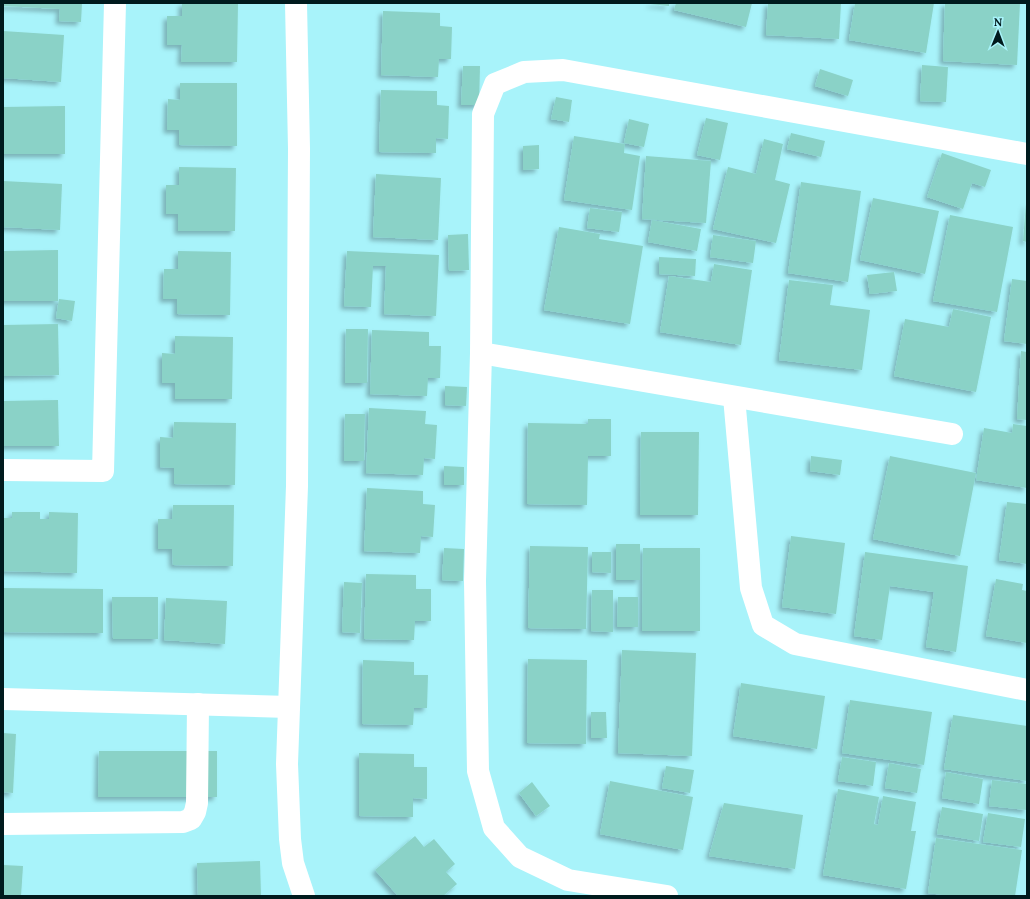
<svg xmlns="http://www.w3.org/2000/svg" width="1030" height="899" viewBox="0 0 1030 899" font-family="Lora,serif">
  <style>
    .building { fill: #8ad2c7; filter: url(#shadow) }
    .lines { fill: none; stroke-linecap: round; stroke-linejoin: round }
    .minor { stroke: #fff; stroke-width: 22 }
  </style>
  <defs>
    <filter id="shadow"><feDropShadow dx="-3.5" dy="3.5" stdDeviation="2" flood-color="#0004"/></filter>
  </defs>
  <rect width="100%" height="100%" fill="#a8f3fa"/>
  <!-- building -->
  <g class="building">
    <polygon points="3,3 82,3 81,22 59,21 60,9 3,6"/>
    <polygon points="182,3 238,3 237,62 181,62 182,45 167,45 167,16 182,16"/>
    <polygon points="650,3 669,3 669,6 650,4"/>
    <polygon points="676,3 752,3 746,27 674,10"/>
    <polygon points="768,3 841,3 839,39 766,35"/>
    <polygon points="855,3 934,3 926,53 849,40"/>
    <polygon points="945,3 1020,3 1017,65 943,61"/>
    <polygon points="383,11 440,13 440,26 452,27 451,59 439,59 438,77 381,75"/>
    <polygon points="3,31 64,35 61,82 3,78"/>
    <polygon points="922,65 948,67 946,102 920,101"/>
    <polygon points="463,66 480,66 479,105 461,105"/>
    <polygon points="820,69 853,80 848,96 815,86"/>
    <polygon points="180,83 237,83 237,146 179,145 179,130 167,130 168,99 180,100"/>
    <polygon points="381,90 437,91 437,105 449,106 448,139 436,138 436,153 379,152"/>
    <polygon points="556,97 572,100 569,122 551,119"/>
    <polygon points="65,106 65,154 3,154 3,107"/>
    <polygon points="706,118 728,123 720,160 697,155"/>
    <polygon points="629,119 649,124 644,147 624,143"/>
    <polygon points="791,133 825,141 821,157 787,149"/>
    <polygon points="574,136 625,144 624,153 640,156 632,210 564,200"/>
    <polygon points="764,139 783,144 775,180 790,184 776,243 713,229 728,167 756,174"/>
    <polygon points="539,145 539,169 523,170 523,146"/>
    <polygon points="942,153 991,170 985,187 972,183 963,209 927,197"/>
    <polygon points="646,156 711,161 706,223 642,219"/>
    <polygon points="179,167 236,168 235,231 178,231 178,214 166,214 166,185 179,185"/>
    <polygon points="376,174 441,178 438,240 373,237"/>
    <polygon points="3,181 62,184 60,230 3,227"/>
    <polygon points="801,182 861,191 848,282 788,273"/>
    <polygon points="873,198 939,211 925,274 860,260"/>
    <polygon points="1026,204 1027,204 1027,242 1023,241"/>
    <polygon points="590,208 622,212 619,232 587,228"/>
    <polygon points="950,215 1013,227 997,312 933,301"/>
    <polygon points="652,220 701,229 697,251 648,242"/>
    <polygon points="559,227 600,234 599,239 643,246 630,324 544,310"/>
    <polygon points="468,234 469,270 449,271 448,235"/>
    <polygon points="713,235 756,241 753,263 710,257"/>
    <polygon points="58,250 58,301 3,301 3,251"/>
    <polygon points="178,251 231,252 230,315 177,314 177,299 163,299 164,269 178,269"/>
    <polygon points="347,251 439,255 436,316 384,314 386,266 373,266 371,307 344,306"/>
    <polygon points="659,257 696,259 695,276 659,274"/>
    <polygon points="714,264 752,270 741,345 660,332 669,276 711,282"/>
    <polygon points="894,272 897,291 870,294 867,275"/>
    <polygon points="1012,279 1027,281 1027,344 1004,341"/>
    <polygon points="789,280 833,285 830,305 870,310 862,370 779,360"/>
    <polygon points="59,299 75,301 72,321 56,318"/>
    <polygon points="953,309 991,317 976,392 894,376 905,319 949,327"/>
    <polygon points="58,324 59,375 3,376 3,325"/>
    <polygon points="346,329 368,329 367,383 345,383"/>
    <polygon points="372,330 429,332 429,346 441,346 440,378 428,378 427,396 370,394"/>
    <polygon points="175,336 233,337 232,399 175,399 175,383 162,383 162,353 175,354"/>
    <polygon points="1021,351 1027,352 1027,420 1017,419"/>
    <polygon points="445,386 467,387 466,406 445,405"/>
    <polygon points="58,400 59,446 3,446 3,401"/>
    <polygon points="369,408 426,411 425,424 437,425 435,459 424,458 423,475 366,473"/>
    <polygon points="345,414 365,414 364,461 344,461"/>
    <polygon points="588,419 611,419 611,456 588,456 587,505 527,504 528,423 588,424"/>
    <polygon points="174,422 236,423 235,485 174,484 174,468 160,467 160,437 173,438"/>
    <polygon points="1013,424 1027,426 1027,488 976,480 984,428 1012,433"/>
    <polygon points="641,432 699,432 698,515 640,515"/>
    <polygon points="811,456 842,460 840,475 810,471"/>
    <polygon points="890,456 976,473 960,556 873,539"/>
    <polygon points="444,466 464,467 464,485 444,485"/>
    <polygon points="367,488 423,491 423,504 435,505 433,537 421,536 420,553 364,551"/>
    <polygon points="1007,502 1027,504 1027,564 999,560"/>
    <polygon points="173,505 234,505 233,566 173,565 172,549 158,549 158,519 172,519"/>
    <polygon points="12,512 40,512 40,519 49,519 49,512 78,513 77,573 3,571 3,518 12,518"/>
    <polygon points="791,536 845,543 836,614 782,607"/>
    <rect x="616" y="544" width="24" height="36"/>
    <polygon points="530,546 588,547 586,629 528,628"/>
    <polygon points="444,548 464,549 463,581 442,580"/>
    <polygon points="643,548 700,548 700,631 642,631"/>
    <polygon points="592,552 611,552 611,573 592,572"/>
    <polygon points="865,552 968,566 956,652 926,647 934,592 890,586 882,640 854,636"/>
    <polygon points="366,574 416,575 416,589 431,589 431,621 415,621 414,640 364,639"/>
    <polygon points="996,579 1023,584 1022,590 1027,591 1027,643 986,636"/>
    <polygon points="344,582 362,583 360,633 342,632"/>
    <polygon points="3,588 103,589 103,633 3,632"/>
    <polygon points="592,590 613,590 613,632 591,631"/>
    <polygon points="112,597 158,597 158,639 113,639"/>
    <polygon points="618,597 638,597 638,627 617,627"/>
    <polygon points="166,598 227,601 225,644 164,640"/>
    <polygon points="622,650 696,653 692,756 618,753"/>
    <polygon points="528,659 587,660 586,744 527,743"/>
    <polygon points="363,660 414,662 414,675 428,675 427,708 414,708 413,725 362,724"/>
    <polygon points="741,683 825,696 817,749 733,736"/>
    <polygon points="850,700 932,712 924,765 842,753"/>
    <polygon points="591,712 606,712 607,738 591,738"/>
    <polygon points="953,715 1027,726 1027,781 944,769"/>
    <polygon points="3,733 16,734 13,793 3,792"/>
    <polygon points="99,751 217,751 217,797 98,797"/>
    <polygon points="359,753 414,754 414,767 427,767 427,799 413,798 413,817 359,816"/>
    <polygon points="842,757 876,762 873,786 838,781"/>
    <polygon points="889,763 921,769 917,793 885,788"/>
    <polygon points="666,766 694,770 690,793 662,788"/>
    <polygon points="946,772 983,779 979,804 942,798"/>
    <polygon points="992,780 1027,784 1027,810 989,806"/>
    <polygon points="610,781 693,797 683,850 600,834"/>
    <polygon points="532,782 550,806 536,816 519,793"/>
    <polygon points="838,789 879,797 874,824 878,825 883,796 916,802 911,831 916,831 906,889 823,875"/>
    <polygon points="724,803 803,815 795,869 709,856"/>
    <polygon points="942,807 983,814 979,841 937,834"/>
    <polygon points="988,813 1025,819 1021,847 983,842"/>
    <polygon points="415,836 424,847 434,839 455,864 446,872 457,884 443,896 398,896 375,870"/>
    <polygon points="936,838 1022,850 1015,896 951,896 928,893"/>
    <polygon points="260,861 261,896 198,896 197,863"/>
    <polygon points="3,865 23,866 21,896 3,896"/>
  </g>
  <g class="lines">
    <!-- minor -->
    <g class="minor">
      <polyline points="296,3 299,149 297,486 287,764 290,839 293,863 304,896"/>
      <polyline points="481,353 952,434"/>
      <polyline points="734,397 751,588 763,625 795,644 1027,690"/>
      <polyline points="3,470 103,471 115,3"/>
      <polyline points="3,699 289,707"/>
      <polyline points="3,824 183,822 191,819 195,812 197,803 198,704"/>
      <polyline points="667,896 568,880 520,857 494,828 478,771 475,581 481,353 483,114 495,84 524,72 563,70 1027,154"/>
    </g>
  </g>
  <!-- border -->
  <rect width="1030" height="899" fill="none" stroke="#001a1d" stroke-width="8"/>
  <!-- north arrow -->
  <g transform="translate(998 32) rotate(1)" stroke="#a8f3fa" stroke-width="3" paint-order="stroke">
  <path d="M0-3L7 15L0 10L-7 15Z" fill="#001a1d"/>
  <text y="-6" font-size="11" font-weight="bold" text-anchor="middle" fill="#001a1d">N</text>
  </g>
</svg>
